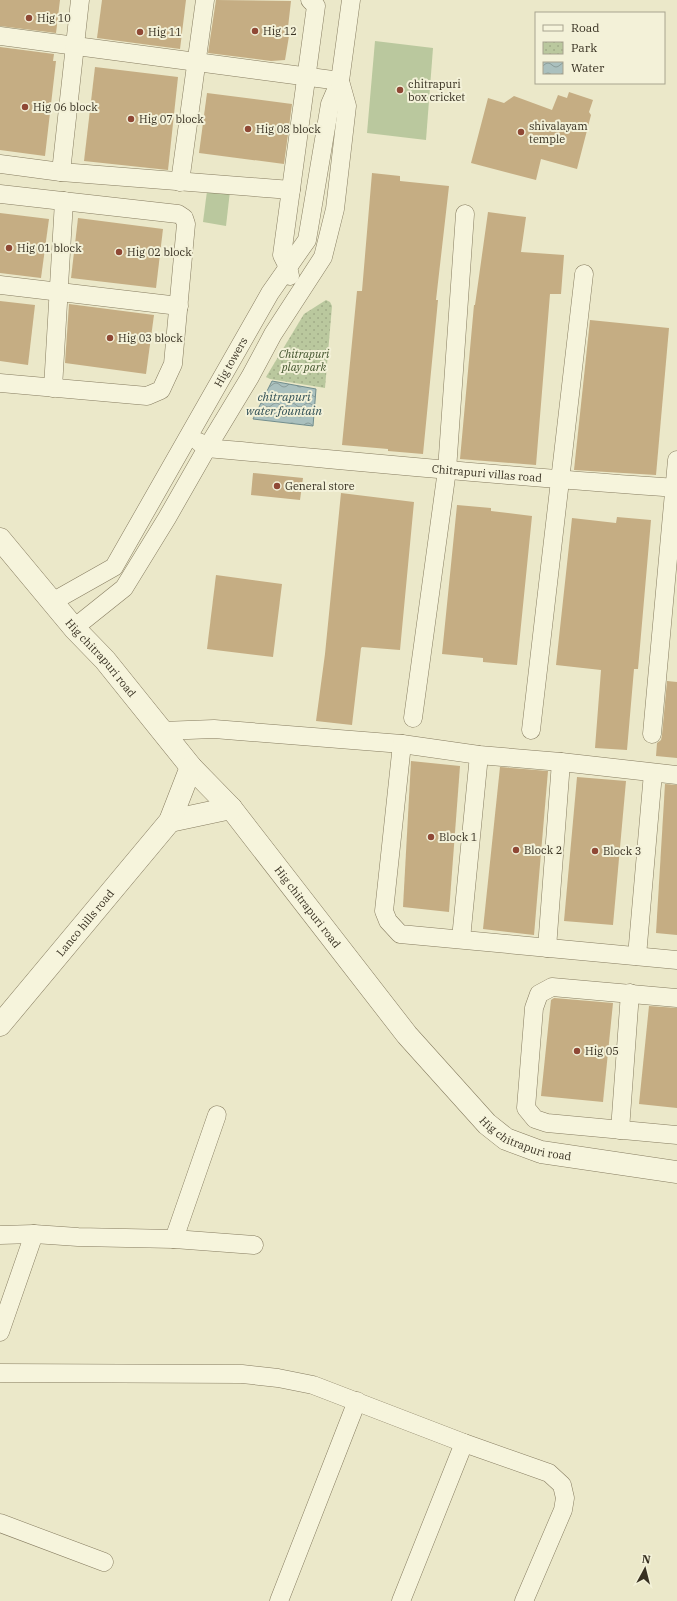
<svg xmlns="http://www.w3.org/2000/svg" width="677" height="1601" viewBox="0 0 677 1601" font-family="'IBM Plex Serif',serif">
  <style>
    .park { fill: url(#park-dots) }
    .pitch { fill: #bac89e }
    .water { fill: url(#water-waves); stroke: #718d8d }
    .building { fill: #c5ad83 }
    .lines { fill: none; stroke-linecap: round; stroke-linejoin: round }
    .minor-casing { stroke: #867c60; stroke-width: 19 }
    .tertiary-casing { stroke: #867c60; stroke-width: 23 }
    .minor { stroke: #f6f4dc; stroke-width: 18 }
    .tertiary { stroke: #f6f4dc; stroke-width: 22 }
    .poi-dot { fill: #8f4835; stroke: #f3f1d8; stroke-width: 1.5 }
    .labels { text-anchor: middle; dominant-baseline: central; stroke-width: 4; stroke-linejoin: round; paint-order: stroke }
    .poi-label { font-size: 11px; fill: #383122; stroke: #f3f1d8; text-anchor: start }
    .park-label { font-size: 11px; font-style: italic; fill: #3f522a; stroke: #f3f1d8 }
    .street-label { font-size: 11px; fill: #383122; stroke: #f3f1d8 }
    .water-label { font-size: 12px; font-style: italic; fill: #325056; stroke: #f3f1d8 }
  </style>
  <defs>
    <pattern id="park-dots" width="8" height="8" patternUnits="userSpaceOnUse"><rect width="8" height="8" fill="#bac89e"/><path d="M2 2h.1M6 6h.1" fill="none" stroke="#a1ac88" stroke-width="1.8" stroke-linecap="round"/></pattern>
    <pattern id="water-waves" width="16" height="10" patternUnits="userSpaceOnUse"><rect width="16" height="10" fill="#aac0be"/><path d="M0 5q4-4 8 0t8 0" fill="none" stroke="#8b9d9a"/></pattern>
  </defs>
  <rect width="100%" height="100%" fill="#ebe8c9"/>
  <!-- park -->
  <polygon class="park" points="326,300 330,302 332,306 325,388 270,379 266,377 304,314"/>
  <!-- pitch -->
  <g class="pitch">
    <polygon points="375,41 433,48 426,140 367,133"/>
    <polygon points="207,191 230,191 226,226 203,222"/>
  </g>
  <!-- water -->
  <polygon class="water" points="272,381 316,389 313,426 253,419"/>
  <!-- building -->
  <g class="building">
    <polygon points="0,0 60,0 56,33 0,26"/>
    <polygon points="102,0 186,0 180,49 97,38"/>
    <polygon points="216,0 291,1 287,36 289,36 285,60 271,61 208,53"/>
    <polygon points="0,47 54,54 53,61 56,61 45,156 0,150"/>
    <polygon points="95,67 178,77 168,170 84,161"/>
    <polygon points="569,92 593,100 589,112 591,115 577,169 541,159 536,180 471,163 488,98 504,103 514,96 552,110 558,95 567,98"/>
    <polygon points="207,93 292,104 284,164 199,153"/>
    <polygon points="372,173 400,176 400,181 449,186 436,300 438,300 423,454 388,451 388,449 342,445 357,291 362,291"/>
    <polygon points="488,212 526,217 521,252 564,255 561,294 550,294 536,465 460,459 474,305 475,305"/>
    <polygon points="0,213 49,219 41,278 0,273"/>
    <polygon points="78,218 163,229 156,288 71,278"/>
    <polygon points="0,301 35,305 28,365 0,361"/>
    <polygon points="69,304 154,315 146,374 65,363"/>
    <polygon points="590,320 669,328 656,475 574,470"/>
    <polygon points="253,473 303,478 300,500 251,495"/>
    <polygon points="341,493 414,502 400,650 362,647 361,648 352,725 316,721 325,654"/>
    <polygon points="457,505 491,508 491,511 532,516 517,665 483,662 483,658 442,654"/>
    <polygon points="617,517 651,520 638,669 634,669 627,750 595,748 601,670 556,665 572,518 616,523"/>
    <polygon points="216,575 282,584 273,657 207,649"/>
    <polygon points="667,681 677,682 677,758 656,756 657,743 661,740 662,735"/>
    <polygon points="411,761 460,766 449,912 403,907"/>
    <polygon points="500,767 548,771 534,935 483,929"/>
    <polygon points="577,777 626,781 613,925 564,921"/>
    <polygon points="665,784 677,785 677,935 656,933"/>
    <polygon points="554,998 613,1003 603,1102 541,1096 551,1000"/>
    <polygon points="649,1006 677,1008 677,1108 639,1104"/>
  </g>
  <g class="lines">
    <!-- minor casing -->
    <g class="minor-casing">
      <g id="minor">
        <polyline points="0,36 340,81"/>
        <polyline points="0,164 61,172 291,190"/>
        <polyline points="61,172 80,0"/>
        <polyline points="180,182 205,0"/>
        <polyline points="0,194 178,214 184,218 186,224 173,364 161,390 147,396 0,383"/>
        <polyline points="290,276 288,267 282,255 316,6 310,0"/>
        <polyline points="0,285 179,306"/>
        <polyline points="53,388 64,201"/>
        <path id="s1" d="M199 442 207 448C364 462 520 478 677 488"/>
        <path id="s2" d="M52 602 114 567 270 293 307 240 330 104 340 81"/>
        <polyline points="74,628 124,588 167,518 207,448 250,377 273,334 323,257 335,209 347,106 340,81 351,0"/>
        <polyline points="413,718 447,470 465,214"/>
        <polyline points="531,730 584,274"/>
        <polyline points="162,731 214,729 402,744 479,755 561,762 677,775"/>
        <polyline points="652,734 677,460"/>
        <polyline points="402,744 384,911 388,921 400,934 677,960"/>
        <polyline points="461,939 479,755"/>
        <polyline points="547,948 561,762"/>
        <polyline points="637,956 653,773"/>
        <polyline points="677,998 552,987 539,994 534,1008 526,1108 535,1119 547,1123 677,1135"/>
        <polyline points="620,1130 630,993"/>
        <polyline points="0,1235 34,1234 78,1237 174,1239 254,1245"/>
        <polyline points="174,1239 217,1115"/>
        <polyline points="0,1332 34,1234"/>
        <polyline points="0,1373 242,1374 278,1378 313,1385 464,1443 549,1473 562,1485 565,1498 563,1510 524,1601"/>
        <polyline points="0,1523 104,1562"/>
        <polyline points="279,1601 357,1401"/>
        <polyline points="401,1601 464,1443"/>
      </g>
    </g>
    <!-- tertiary casing -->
    <g class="tertiary-casing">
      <g id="tertiary">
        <path id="s3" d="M0 539 74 628 105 660 191 767 231 808 407 1035 487 1124 506 1139 541 1152 677 1172"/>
        <polyline points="170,821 231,808"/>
        <path id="s4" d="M0 1025 170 821 191 767"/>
      </g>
    </g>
    <!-- minor -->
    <use href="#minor" class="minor"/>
    <!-- tertiary -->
    <use href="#tertiary" class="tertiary"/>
  </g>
  <!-- markers -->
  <g class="poi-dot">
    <circle cx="29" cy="18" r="4"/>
    <circle cx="255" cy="31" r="4"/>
    <circle cx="140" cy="32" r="4"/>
    <circle cx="400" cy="90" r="4"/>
    <circle cx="25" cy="107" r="4"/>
    <circle cx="131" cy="119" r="4"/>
    <circle cx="248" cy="129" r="4"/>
    <circle cx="521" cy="132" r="4"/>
    <circle cx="9" cy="248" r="4"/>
    <circle cx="119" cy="252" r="4"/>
    <circle cx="110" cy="338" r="4"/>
    <circle cx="277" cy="486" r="4"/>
    <circle cx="431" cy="837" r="4"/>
    <circle cx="516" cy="850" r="4"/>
    <circle cx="595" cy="851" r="4"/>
    <circle cx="577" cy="1051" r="4"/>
  </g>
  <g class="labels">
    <!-- poi labels -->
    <g class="poi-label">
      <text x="37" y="18">Hig 10</text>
      <text x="263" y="31">Hig 12</text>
      <text x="148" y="32">Hig 11</text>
      <text x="408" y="84">chitrapuri<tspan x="408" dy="13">box cricket</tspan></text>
      <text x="33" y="107">Hig 06 block</text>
      <text x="139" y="119">Hig 07 block</text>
      <text x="529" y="126">shivalayam<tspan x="529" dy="13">temple</tspan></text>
      <text x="256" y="129">Hig 08 block</text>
      <text x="17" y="248">Hig 01 block</text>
      <text x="127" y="252">Hig 02 block</text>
      <text x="118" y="338">Hig 03 block</text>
      <text x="285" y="486">General store</text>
      <text x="439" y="837">Block 1</text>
      <text x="524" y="850">Block 2</text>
      <text x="603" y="851">Block 3</text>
      <text x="585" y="1051">Hig 05</text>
    </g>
    <!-- park labels -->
    <g class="park-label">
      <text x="304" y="354">Chitrapuri<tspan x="304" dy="13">play park</tspan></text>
    </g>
    <!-- street labels -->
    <g class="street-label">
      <text stroke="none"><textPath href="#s2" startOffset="307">Hig towers</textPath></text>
      <text stroke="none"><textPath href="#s1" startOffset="291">Chitrapuri villas road</textPath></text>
      <text stroke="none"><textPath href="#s3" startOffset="156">Hig chitrapuri road</textPath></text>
      <text stroke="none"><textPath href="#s3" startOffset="480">Hig chitrapuri road</textPath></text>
      <text stroke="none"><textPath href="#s4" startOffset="133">Lanco hills road</textPath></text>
      <text stroke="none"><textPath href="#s3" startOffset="804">Hig chitrapuri road</textPath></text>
    </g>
    <!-- water labels -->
    <g class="water-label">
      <text x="284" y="396">chitrapuri<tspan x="284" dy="14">water fountain</tspan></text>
    </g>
  </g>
  <!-- legend -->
  <rect x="535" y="12" width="130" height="72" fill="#f3f1d8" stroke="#a8a48f"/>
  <rect x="543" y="25" width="20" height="6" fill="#f6f4dc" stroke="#a8a48f"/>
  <text x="571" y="32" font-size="12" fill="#383122">Road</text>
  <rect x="543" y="42" width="20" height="12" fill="url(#park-dots)" stroke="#a8a48f"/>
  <text x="571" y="52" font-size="12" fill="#383122">Park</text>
  <rect x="543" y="62" width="20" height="12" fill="url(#water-waves)" stroke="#a8a48f"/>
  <text x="571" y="72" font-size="12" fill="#383122">Water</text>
  <!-- north arrow -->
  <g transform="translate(645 1569) rotate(7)" stroke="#f3f1d8" stroke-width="3" paint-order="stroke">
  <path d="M0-3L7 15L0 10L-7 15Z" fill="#383122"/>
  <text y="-6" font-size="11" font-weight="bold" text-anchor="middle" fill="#383122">N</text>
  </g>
</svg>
